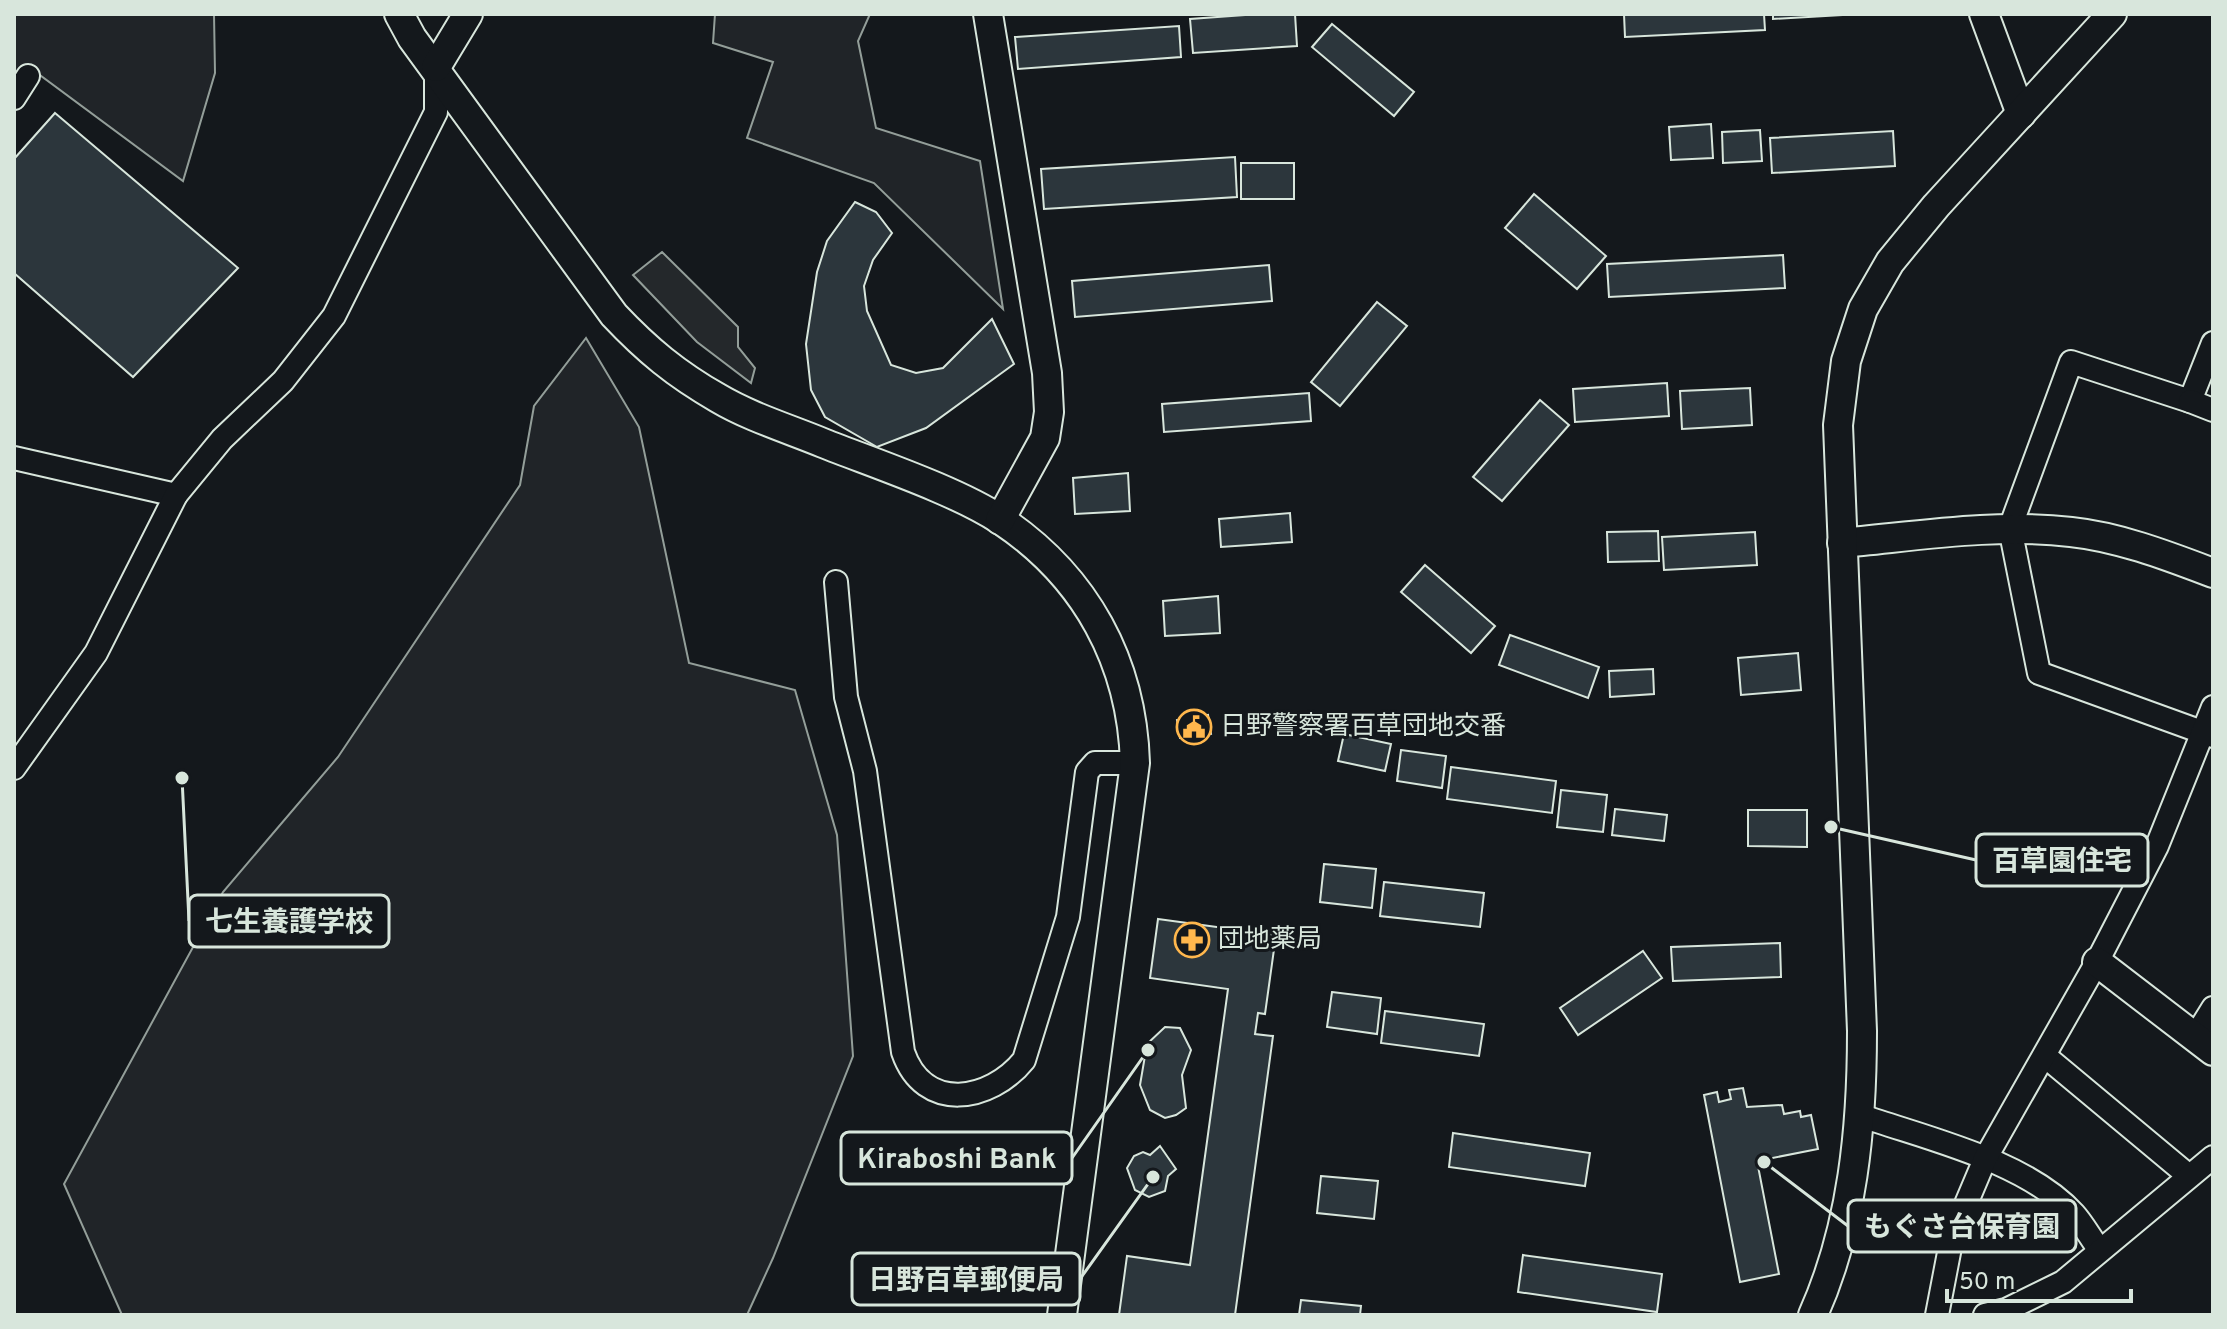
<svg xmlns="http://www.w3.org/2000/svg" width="2227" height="1329" viewBox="0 0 2227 1329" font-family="Overpass,'Noto Sans JP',sans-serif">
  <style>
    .green { fill: #202428; stroke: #939e99; stroke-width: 2 }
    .parking { fill: #24282b; stroke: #939e99; stroke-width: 2 }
    .building { fill: #2c363c; stroke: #d8e6dc; stroke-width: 2 }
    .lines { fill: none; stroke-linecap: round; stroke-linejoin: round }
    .minor-casing { stroke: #d8e6dc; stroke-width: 26 }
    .tertiary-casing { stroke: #d8e6dc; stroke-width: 32 }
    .minor { stroke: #14181c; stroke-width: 22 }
    .tertiary { stroke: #14181c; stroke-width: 28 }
    .labels { text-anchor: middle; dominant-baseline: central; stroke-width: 6; stroke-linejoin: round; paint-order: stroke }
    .poi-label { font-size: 26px; fill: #d8e6dc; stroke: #14181c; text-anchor: start }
    .leader { fill: none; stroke: #d8e6dc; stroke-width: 3 }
    .callout-dot { fill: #d8e6dc; stroke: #14181c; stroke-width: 3 }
    .callout { fill: #14181c; stroke: #d8e6dc; stroke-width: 3 }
    .callout-label { font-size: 28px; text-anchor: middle; font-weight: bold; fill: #d8e6dc }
  </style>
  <rect width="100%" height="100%" fill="#14181c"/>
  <!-- green -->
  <g class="green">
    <polygon points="14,14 214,14 215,73 183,181 37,73 14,107"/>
    <polygon points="715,14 870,14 858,41 876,128 980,161 1003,309 874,183 747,138 773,62 713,43"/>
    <polygon points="586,338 639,427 689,663 795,690 837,835 853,1056 773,1258 747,1315 122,1315 64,1184 223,892 338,757 520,485 534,406"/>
  </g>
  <!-- parking -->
  <polygon class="parking" points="662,252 738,327 738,347 755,368 751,383 697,342 633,275"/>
  <!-- building -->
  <g class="building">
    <polygon points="1259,14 1295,14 1297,46 1193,53 1190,19"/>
    <polygon points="1624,14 1764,14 1765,30 1625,37"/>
    <polygon points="1773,14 1860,14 1773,19"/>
    <polygon points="1332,24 1414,92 1394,116 1312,47"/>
    <polygon points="1179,26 1181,57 1018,69 1015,37"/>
    <polygon points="55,113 238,268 133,377 14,273 14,159"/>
    <polygon points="1711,124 1713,158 1671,160 1669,127"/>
    <polygon points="1760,130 1762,161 1723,163 1722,132"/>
    <polygon points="1893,131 1895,166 1772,173 1770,138"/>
    <polygon points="1235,157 1237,197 1044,209 1041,169"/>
    <rect x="1241" y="163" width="53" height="36"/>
    <polygon points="1534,194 1606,256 1577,289 1505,228"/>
    <polygon points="855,202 876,212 892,233 873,260 864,286 867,311 891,365 916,373 943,368 992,319 1014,364 926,428 877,447 825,417 811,390 806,344 817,272 827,241"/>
    <polygon points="1783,255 1785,288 1609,297 1607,264"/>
    <polygon points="1269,265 1272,301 1075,317 1072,281"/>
    <polygon points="1377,302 1407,326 1340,406 1311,382"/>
    <polygon points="1667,383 1669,416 1575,422 1573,389"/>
    <polygon points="1750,388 1752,425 1682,429 1680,391"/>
    <polygon points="1309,393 1311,421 1164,432 1162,404"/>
    <polygon points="1540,400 1569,425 1502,501 1473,477"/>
    <polygon points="1128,473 1130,511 1075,514 1073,478"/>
    <polygon points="1290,513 1292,542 1221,547 1219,519"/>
    <polygon points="1658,531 1659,561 1608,562 1607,532"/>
    <polygon points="1755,532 1757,565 1664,570 1662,537"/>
    <polygon points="1425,565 1495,626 1471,653 1401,592"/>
    <polygon points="1218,596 1220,633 1165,636 1163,601"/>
    <polygon points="1510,635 1599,667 1588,698 1499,665"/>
    <polygon points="1798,653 1801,690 1741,695 1738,658"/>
    <polygon points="1653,669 1654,694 1610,697 1609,671"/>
    <polygon points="1208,715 1211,734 1180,738 1177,720"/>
    <polygon points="1344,734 1391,744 1385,771 1338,761"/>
    <polygon points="1401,750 1446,756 1442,788 1397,781"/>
    <polygon points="1451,767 1556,781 1552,813 1447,799"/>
    <polygon points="1561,790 1607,795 1603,832 1557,827"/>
    <polygon points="1615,809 1667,815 1664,841 1612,835"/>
    <polygon points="1748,810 1807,810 1807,847 1748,846"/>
    <polygon points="1324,864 1376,869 1372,908 1320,902"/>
    <polygon points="1384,882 1484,893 1480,927 1380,916"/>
    <polygon points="1158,919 1276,935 1265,1014 1258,1013 1255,1034 1273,1036 1235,1315 1119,1315 1127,1256 1190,1265 1228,989 1150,978"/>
    <polygon points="1780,943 1781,977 1673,981 1671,947"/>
    <polygon points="1643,951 1662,978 1578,1035 1560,1008"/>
    <polygon points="1332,992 1381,998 1377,1034 1327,1027"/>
    <polygon points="1385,1011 1484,1024 1479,1056 1381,1043"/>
    <polygon points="1165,1027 1180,1028 1191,1050 1182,1075 1186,1108 1176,1115 1165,1118 1150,1110 1140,1085 1147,1044"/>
    <polygon points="1743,1088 1747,1107 1782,1105 1784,1114 1800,1111 1801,1117 1811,1115 1818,1149 1757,1161 1779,1274 1740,1282 1704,1095 1717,1092 1719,1102 1731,1099 1729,1090"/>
    <polygon points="1453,1133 1590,1153 1585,1186 1449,1167"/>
    <polygon points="1160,1146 1176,1169 1168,1176 1165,1191 1149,1197 1135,1190 1127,1168 1134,1156 1143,1152 1150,1155"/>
    <polygon points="1321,1176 1378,1181 1374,1219 1317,1213"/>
    <polygon points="1523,1255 1662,1274 1657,1312 1518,1292"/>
    <polygon points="1301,1300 1361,1306 1360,1315 1299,1315"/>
  </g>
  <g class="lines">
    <!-- minor casing -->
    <g class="minor-casing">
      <g id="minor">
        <polyline points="14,98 28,76"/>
        <polyline points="2213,343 2190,401 2071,362 2010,528 2039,673 2213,736"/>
        <polyline points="2190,401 2213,410"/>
        <polyline points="14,458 176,495"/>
        <path d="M836 582 846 697 865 771 903 1052C924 1113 990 1102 1024 1060L1068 917 1087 772 1095 763H1135"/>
        <polyline points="14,768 96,653 176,495 222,439 283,381 334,316 436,112 436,67"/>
        <polyline points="2195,1037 2213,1008"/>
        <polyline points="2045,1056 2189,1176"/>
        <path d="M1862 1116C1928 1139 2026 1161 2074 1214 2083 1224 2090 1237 2099 1249"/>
        <polyline points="1937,1315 1952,1237 1985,1159 2097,962 2157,846 2213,707"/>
        <polyline points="1985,1315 2006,1310 2063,1282 2213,1157"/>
      </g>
    </g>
    <!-- tertiary casing -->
    <g class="tertiary-casing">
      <g id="tertiary">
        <path d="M399 14 412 38 614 315C647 350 676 374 718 398 750 417 789 429 823 443 876 464 955 490 1001 520 1086 577 1132 662 1135 763L1062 1315"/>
        <polyline points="988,14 1047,373 1049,412 1045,438 1000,520"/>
        <polyline points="1984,14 2021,114"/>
        <polyline points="436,67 468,14"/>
        <path d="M1842 543C1918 536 1995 523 2071 532 2119 537 2168 556 2213 573"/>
        <polyline points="2097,962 2213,1051"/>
        <path d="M1813 1315C1853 1226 1862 1127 1862 1031L1838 425 1846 361 1863 309 1890 262 1936 206 2112 14"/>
      </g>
    </g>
    <!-- minor -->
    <use href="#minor" class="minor"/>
    <!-- tertiary -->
    <use href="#tertiary" class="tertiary"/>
  </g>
  <!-- icons -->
  <defs>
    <g id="civic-ring" transform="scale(1.8)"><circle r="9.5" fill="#14181c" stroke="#ffb74d" stroke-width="1.5"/><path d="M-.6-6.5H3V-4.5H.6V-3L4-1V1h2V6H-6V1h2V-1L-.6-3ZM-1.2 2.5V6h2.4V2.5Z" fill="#ffb74d"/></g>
    <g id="pharmacy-ring" transform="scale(1.8)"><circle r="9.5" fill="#14181c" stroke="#ffb74d" stroke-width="1.5"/><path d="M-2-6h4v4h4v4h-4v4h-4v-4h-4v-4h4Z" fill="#ffb74d"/></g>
  </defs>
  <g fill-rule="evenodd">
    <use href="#civic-ring" x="1194" y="727"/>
    <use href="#pharmacy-ring" x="1192" y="940"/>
  </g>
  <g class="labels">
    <!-- poi labels -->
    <g class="poi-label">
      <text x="1220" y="727">日野警察署百草団地交番</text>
      <text x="1218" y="940">団地薬局</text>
    </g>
  </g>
  <!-- callouts -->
  <path class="leader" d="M1831 827L1976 860M182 778L189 921M1148 1050L1072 1158M1764 1162L1848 1226M1153 1177L1080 1279"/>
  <g class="callout-dot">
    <circle cx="1831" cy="827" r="8"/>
    <circle cx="182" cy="778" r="8"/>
    <circle cx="1148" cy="1050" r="8"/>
    <circle cx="1764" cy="1162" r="8"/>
    <circle cx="1153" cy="1177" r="8"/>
  </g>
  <g class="callout">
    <rect x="1976" y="834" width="172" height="52" rx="8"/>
    <rect x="189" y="895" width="200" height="52" rx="8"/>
    <rect x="841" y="1132" width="231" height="52" rx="8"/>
    <rect x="1848" y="1200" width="228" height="52" rx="8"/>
    <rect x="852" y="1253" width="228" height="52" rx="8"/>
  </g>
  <g class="callout-label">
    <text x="2062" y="870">百草園住宅</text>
    <text x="289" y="931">七生養護学校</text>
    <text x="957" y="1168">Kiraboshi Bank</text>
    <text x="1962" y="1236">もぐさ台保育園</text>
    <text x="966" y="1289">日野百草郵便局</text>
  </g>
  <!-- border -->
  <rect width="2227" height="1329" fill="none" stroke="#d8e6dc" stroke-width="32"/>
  <!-- scale -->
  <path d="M1947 1289v12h184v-12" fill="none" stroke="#d8e6dc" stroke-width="4"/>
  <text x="1959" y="1289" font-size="24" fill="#d8e6dc" stroke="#14181c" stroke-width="6" paint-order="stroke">50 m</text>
</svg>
